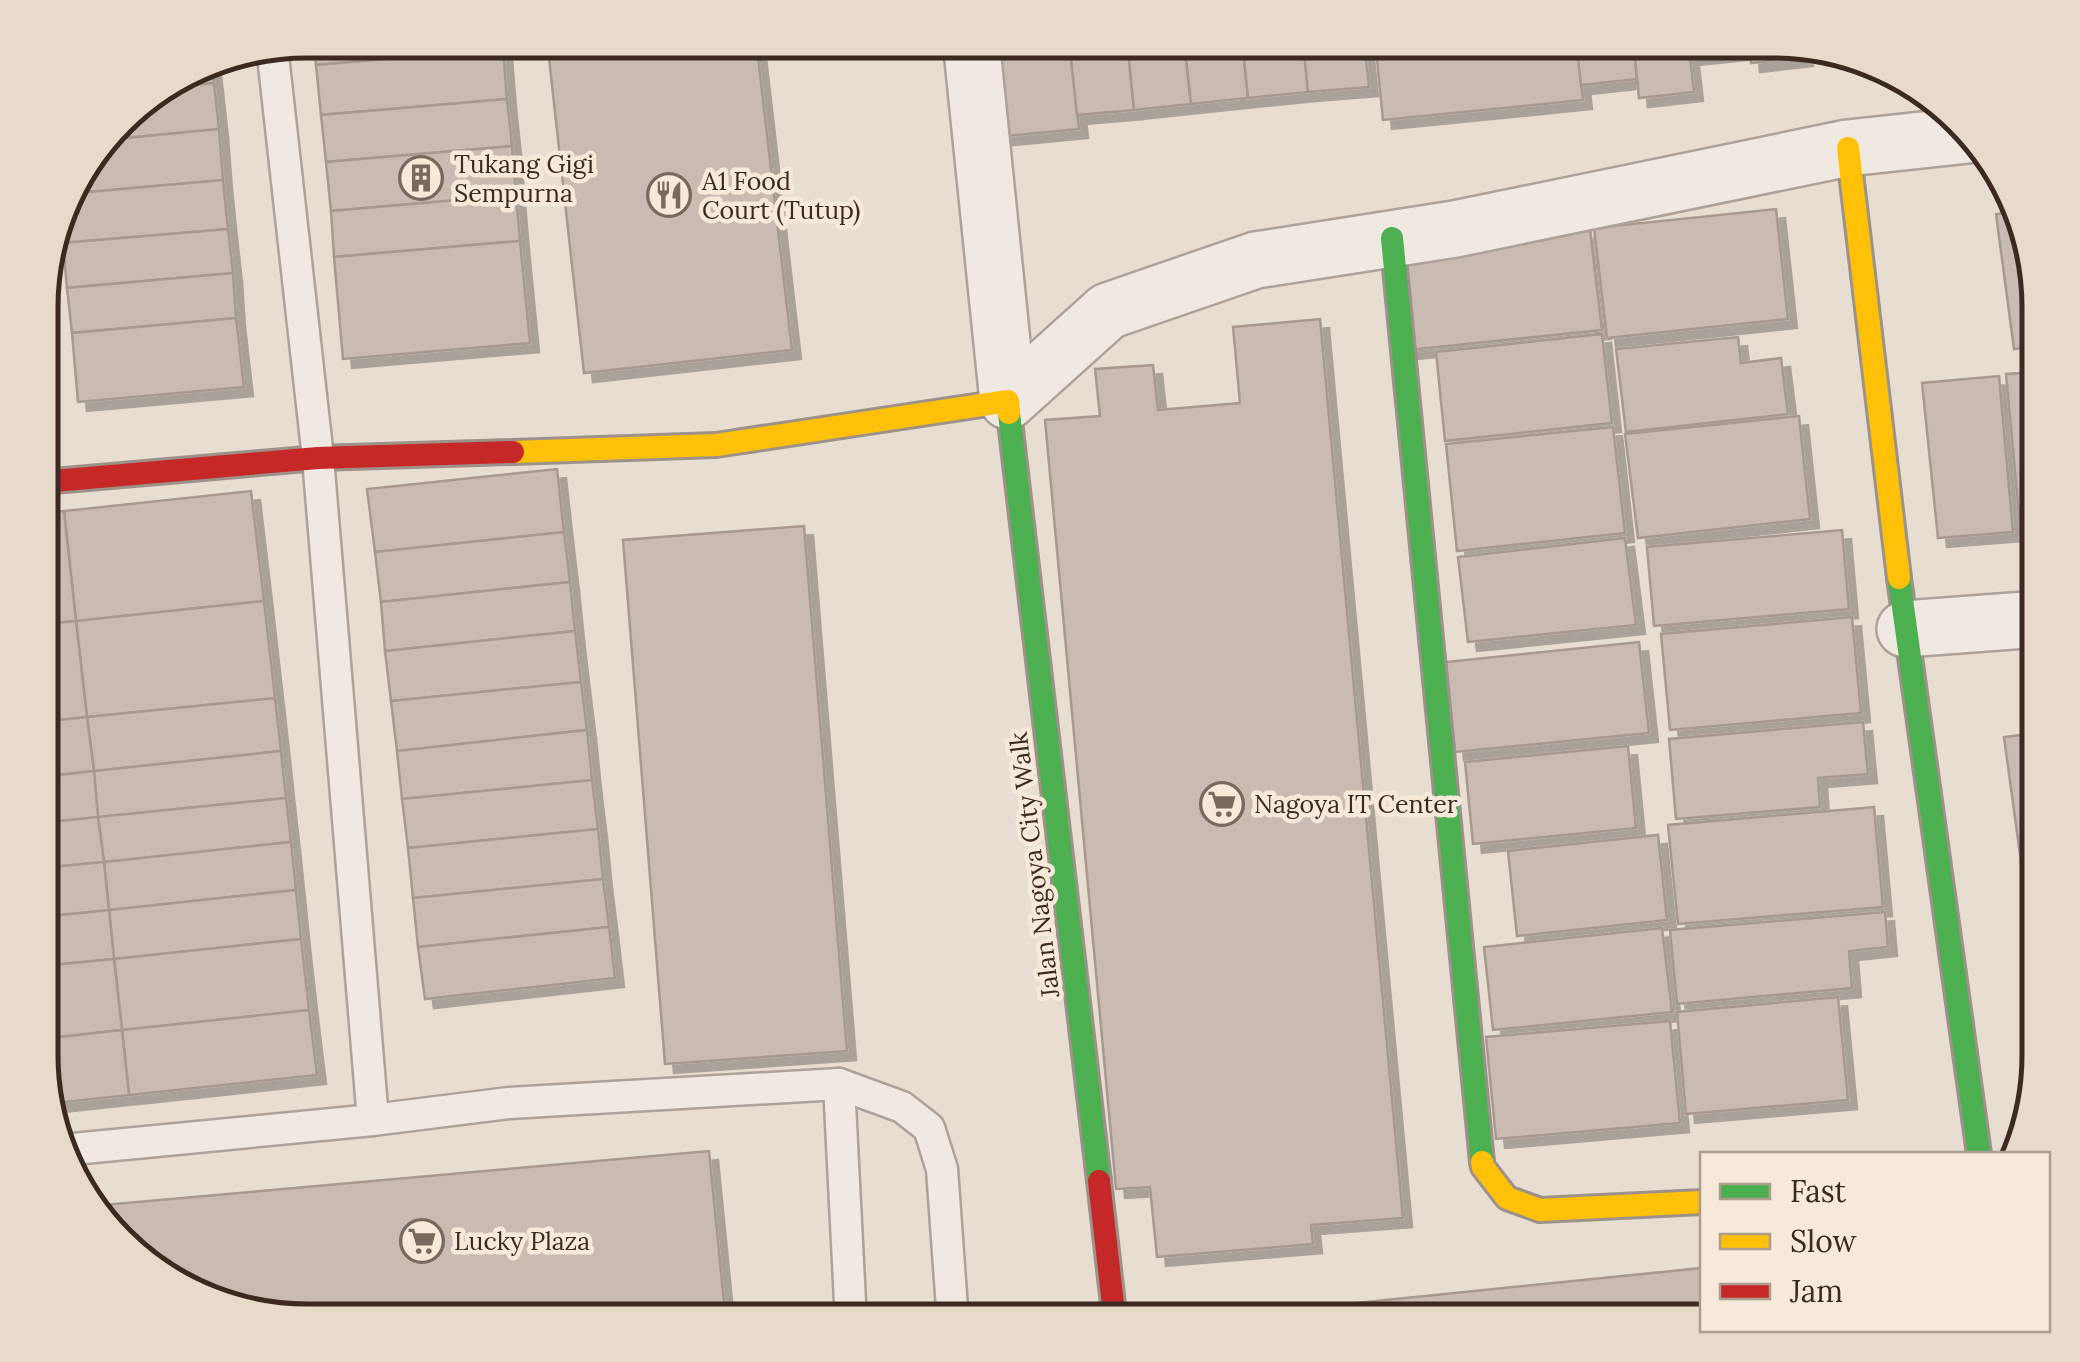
<svg xmlns="http://www.w3.org/2000/svg" width="2080" height="1362" viewBox="0 0 2080 1362" font-family="Lora,serif">
  <style>
    .building { fill: #cabbb2; stroke: #a79890; stroke-width: 2.5; filter: url(#shadow) }
    .lines { fill: none; stroke-linecap: round; stroke-linejoin: round }
    .lane-casing { stroke: #aca299; stroke-width: 35 }
    .street-casing { stroke: #aca299; stroke-width: 60 }
    .fast-casing { stroke: #9c928a; stroke-width: 28 }
    .slow-casing { stroke: #9c928a; stroke-width: 28 }
    .jam-casing { stroke: #9c928a; stroke-width: 28 }
    .lane { stroke: #efe9e2; stroke-width: 30 }
    .street { stroke: #efe9e2; stroke-width: 55 }
    .fast { stroke: #4caf50; stroke-width: 22 }
    .slow { stroke: #ffc107; stroke-width: 22 }
    .jam { stroke: #c62828; stroke-width: 22 }
    .labels { text-anchor: middle; dominant-baseline: central; stroke-width: 9; stroke-linejoin: round; paint-order: stroke }
    .poi-label { font-size: 25px; fill: #3c2a21; stroke: #f6e9d9; text-anchor: start }
    .street-label { font-size: 25px; fill: #3c2a21; stroke: #f6e9d9 }
    .rim { fill: none; stroke: #3c2a21; stroke-width: 5 }
  </style>
  <defs>
    <filter id="shadow"><feDropShadow dx="9" dy="9" stdDeviation="0" flood-color="#0004"/></filter>
  </defs>
  <rect width="100%" height="100%" fill="#e7ddd1"/>
  <!-- building -->
  <g class="building">
    <polygon points="314,40 502,40 503,49 316,65"/>
    <polygon points="547,40 756,40 792,350 584,373"/>
    <polygon points="985,40 1069,40 1079,129 995,137"/>
    <polygon points="1069,40 1127,40 1134,110 1077,115"/>
    <polygon points="1127,40 1184,40 1191,104 1134,110"/>
    <polygon points="1184,40 1242,40 1248,98 1191,104"/>
    <polygon points="1242,40 1303,40 1308,92 1248,98"/>
    <polygon points="1303,40 1364,40 1369,87 1308,92"/>
    <polygon points="1375,40 1576,40 1583,100 1383,120"/>
    <polygon points="1576,40 1633,40 1637,79 1581,85"/>
    <polygon points="1633,40 1688,40 1694,92 1639,98"/>
    <polygon points="1688,40 1749,40 1750,50 1690,56"/>
    <polygon points="1749,40 1774,40 1803,49 1804,57 1751,63"/>
    <polygon points="503,49 507,99 321,115 316,65"/>
    <polygon points="211,59 214,83 161,88 205,60"/>
    <polygon points="214,83 219,129 105,140 130,107 161,88"/>
    <polygon points="507,99 512,146 326,162 321,115"/>
    <polygon points="219,129 223,180 66,194 105,140"/>
    <polygon points="512,146 516,195 331,211 326,162"/>
    <polygon points="223,180 228,229 63,243 60,215 66,194"/>
    <polygon points="516,195 520,241 334,257 331,211"/>
    <polygon points="1776,209 1788,319 1607,338 1594,228"/>
    <polygon points="2016,212 2039,290 2039,346 2014,349 1996,214"/>
    <polygon points="228,229 233,273 67,288 63,243"/>
    <polygon points="1590,229 1602,330 1409,350 1397,249"/>
    <polygon points="520,241 530,343 343,359 334,257"/>
    <polygon points="233,273 236,318 72,333 67,288"/>
    <polygon points="236,318 244,387 78,402 72,333"/>
    <polygon points="1320,319 1403,1218 1311,1225 1313,1244 1157,1257 1150,1187 1116,1189 1045,420 1100,416 1095,369 1153,365 1158,410 1240,403 1233,327"/>
    <polygon points="1602,334 1612,423 1445,441 1436,352"/>
    <polygon points="1738,337 1741,363 1781,358 1788,414 1626,432 1616,349"/>
    <polygon points="2039,372 2039,545 2022,547 2006,374"/>
    <polygon points="1999,376 2013,532 1938,538 1922,383"/>
    <polygon points="1799,416 1810,519 1638,538 1625,434"/>
    <polygon points="1613,427 1625,533 1457,551 1446,444"/>
    <polygon points="557,469 564,532 375,552 367,489"/>
    <polygon points="251,491 264,601 76,621 64,511"/>
    <polygon points="64,511 76,621 42,624 42,513"/>
    <polygon points="804,526 847,1051 665,1064 623,540"/>
    <polygon points="1842,530 1849,609 1654,626 1647,547"/>
    <polygon points="564,532 570,582 381,602 375,552"/>
    <polygon points="1625,538 1636,625 1468,642 1458,557"/>
    <polygon points="570,582 575,631 385,651 381,602"/>
    <polygon points="264,601 275,698 87,717 76,621"/>
    <polygon points="1852,617 1861,713 1670,730 1661,634"/>
    <polygon points="76,621 87,717 42,722 42,624"/>
    <polygon points="575,631 581,682 391,701 385,651"/>
    <polygon points="1639,642 1649,733 1455,752 1446,662"/>
    <polygon points="581,682 587,730 397,751 391,701"/>
    <polygon points="275,698 281,751 94,771 87,717"/>
    <polygon points="87,717 94,771 42,777 42,722"/>
    <polygon points="1863,722 1868,774 1818,778 1820,807 1676,819 1669,739"/>
    <polygon points="587,730 592,780 402,799 397,751"/>
    <polygon points="2039,733 2039,859 2021,862 2004,737"/>
    <polygon points="1628,746 1636,828 1473,844 1465,762"/>
    <polygon points="281,751 286,798 98,817 94,771"/>
    <polygon points="94,771 98,817 42,823 42,777"/>
    <polygon points="592,780 598,829 408,848 402,799"/>
    <polygon points="286,798 291,842 104,862 98,817"/>
    <polygon points="1874,807 1883,907 1678,924 1668,825"/>
    <polygon points="98,817 104,862 42,868 42,823"/>
    <polygon points="598,829 603,879 413,898 408,848"/>
    <polygon points="1658,835 1667,920 1517,936 1508,851"/>
    <polygon points="291,842 296,890 109,910 104,862"/>
    <polygon points="104,862 109,910 42,917 42,868"/>
    <polygon points="603,879 609,927 418,947 413,898"/>
    <polygon points="296,890 301,939 114,959 109,910"/>
    <polygon points="109,910 114,959 42,966 42,917"/>
    <polygon points="1885,912 1888,947 1849,951 1852,988 1677,1004 1670,930"/>
    <polygon points="609,927 615,978 425,999 418,947"/>
    <polygon points="1662,928 1672,1012 1493,1030 1484,947"/>
    <polygon points="301,939 309,1010 122,1030 114,959"/>
    <polygon points="114,959 122,1030 42,1039 42,966"/>
    <polygon points="1838,997 1848,1100 1686,1114 1677,1012"/>
    <polygon points="309,1010 317,1075 129,1095 122,1030"/>
    <polygon points="1670,1021 1680,1123 1496,1139 1486,1037"/>
    <polygon points="122,1030 129,1095 47,1104 42,1089 42,1039"/>
    <polygon points="709,1151 726,1322 306,1322 158,1277 92,1206"/>
    <polygon points="1702,1268 1702,1321 1198,1322 1198,1319"/>
  </g>
  <g class="lines">
    <!-- lane casing -->
    <g class="lane-casing">
      <g id="lane">
        <polyline points="272,47 318,458 373,1120"/>
        <polyline points="839,1084 851,1322"/>
        <polyline points="63,1150 373,1120 509,1103 839,1084 902,1107 929,1128 942,1169 953,1322"/>
      </g>
    </g>
    <!-- street casing -->
    <g class="street-casing">
      <g id="street">
        <polyline points="971,40 1008,401"/>
        <polyline points="1008,401 1108,311 1256,260 1455,229 1848,148 1968,135"/>
        <polyline points="1905,629 2039,619"/>
      </g>
    </g>
    <!-- fast casing -->
    <g class="fast-casing">
      <g id="fast">
        <polyline points="1392,238 1482,1162"/>
        <polyline points="1009,413 1099,1181"/>
        <polyline points="1899,578 1979,1154"/>
      </g>
    </g>
    <!-- slow casing -->
    <g class="slow-casing">
      <g id="slow">
        <polyline points="1848,148 1899,578"/>
        <polyline points="513,452 716,445 1008,401 1009,413"/>
        <polyline points="1482,1162 1483,1167 1507,1198 1540,1210 1702,1202"/>
      </g>
    </g>
    <!-- jam casing -->
    <g class="jam-casing">
      <g id="jam">
        <polyline points="42,482 318,458 513,452"/>
        <polyline points="1099,1181 1115,1322"/>
      </g>
    </g>
    <!-- lane -->
    <use href="#lane" class="lane"/>
    <!-- street -->
    <use href="#street" class="street"/>
    <!-- fast -->
    <use href="#fast" class="fast"/>
    <!-- slow -->
    <use href="#slow" class="slow"/>
    <!-- jam -->
    <use href="#jam" class="jam"/>
  </g>
  <!-- icons -->
  <defs>
    <g id="building-ring" transform="scale(2.25)"><circle r="9.5" fill="#f6e9d9" stroke="#78695f" stroke-width="1.5"/><path d="M-4-6H4V6H1V3H-1V6H-4ZM-2.5-4.3h1.7v1.8h-1.7ZM.8-4.3h1.7v1.8H.8ZM-2.5-1h1.7V.8h-1.7ZM.8-1h1.7V.8H.8Z" fill="#78695f"/></g>
    <g id="restaurant-ring" transform="scale(2.25)"><circle r="9.5" fill="#f6e9d9" stroke="#78695f" stroke-width="1.5"/><path d="M-5-6h1v4h1v-4h1v4h1v-4h1v5L-1.5 .5V6h-2V.5L-5-1ZM5-6V6H3V1.5H1.5Q1.5-4 5-6Z" fill="#78695f"/></g>
    <g id="supermarket-ring" transform="scale(2.25)"><circle r="9.5" fill="#f6e9d9" stroke="#78695f" stroke-width="1.5"/><path d="M-6-5.5h2.5l.6 2H6L4.5 2H-2.5L-4.4-4H-6ZM-1.5 3.2a1.3 1.3 0 1 0 .1 0ZM3 3.2a1.3 1.3 0 1 0 .1 0Z" fill="#78695f"/></g>
  </defs>
  <g fill-rule="evenodd">
    <use href="#building-ring" x="421" y="178"/>
    <use href="#restaurant-ring" x="669" y="195"/>
    <use href="#supermarket-ring" x="1222" y="804"/>
    <use href="#supermarket-ring" x="422" y="1241"/>
  </g>
  <g class="labels">
    <!-- poi labels -->
    <g class="poi-label">
      <text x="454" y="164">Tukang Gigi<tspan x="454" dy="29">Sempurna</tspan></text>
      <text x="702" y="181">A1 Food<tspan x="702" dy="29">Court (Tutup)</tspan></text>
      <text x="1254" y="804">Nagoya IT Center</text>
      <text x="454" y="1241">Lucky Plaza</text>
    </g>
    <!-- street labels -->
    <g class="street-label">
      <text transform="translate(1034 865) rotate(-97)">Jalan Nagoya City Walk</text>
    </g>
  </g>
  <!-- crop -->
  <path d="M0 0H2080V1362H0ZM307 58H1773A249 249 0 0 1 2022 307V1055A249 249 0 0 1 1773 1304H307A249 249 0 0 1 58 1055V307A249 249 0 0 1 307 58Z" fill="#e7daca" fill-rule="evenodd"/>
  <path class="rim" d="M307 58H1773A249 249 0 0 1 2022 307V1055A249 249 0 0 1 1773 1304H307A249 249 0 0 1 58 1055V307A249 249 0 0 1 307 58Z"/>
  <!-- legend -->
  <rect x="1700" y="1152" width="350" height="180" fill="#f6e9d9" stroke="#ac9d8f" stroke-width="2.5"/>
  <rect x="1720" y="1184" width="50" height="15" fill="#4caf50" stroke="#ac9d8f" stroke-width="2.5"/>
  <text x="1790" y="1202" font-size="30" fill="#3c2a21">Fast</text>
  <rect x="1720" y="1234" width="50" height="15" fill="#ffc107" stroke="#ac9d8f" stroke-width="2.5"/>
  <text x="1790" y="1252" font-size="30" fill="#3c2a21">Slow</text>
  <rect x="1720" y="1284" width="50" height="15" fill="#c62828" stroke="#ac9d8f" stroke-width="2.5"/>
  <text x="1790" y="1302" font-size="30" fill="#3c2a21">Jam</text>
</svg>
